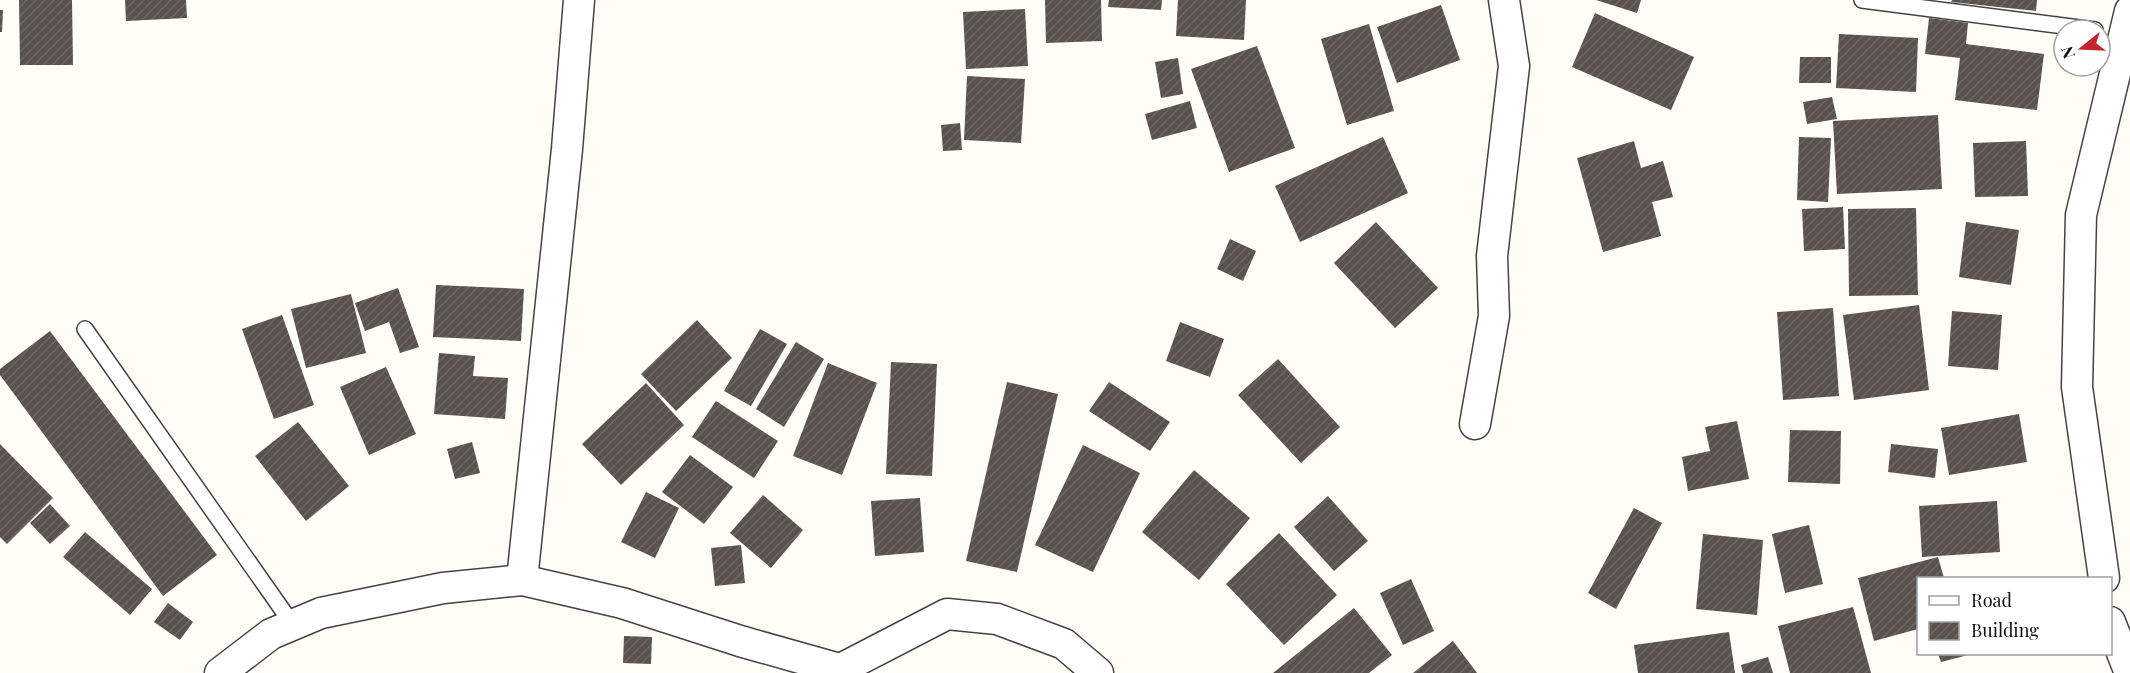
<svg xmlns="http://www.w3.org/2000/svg" width="2130" height="673" viewBox="0 0 2130 673" font-family="'Playfair Display',serif">
  <style>
    .building { fill: url(#building-hatch) }
    .lines { fill: none; stroke-linecap: round; stroke-linejoin: round }
    .service-casing { stroke: #444; stroke-width: 18 }
    .minor-casing { stroke: #444; stroke-width: 33 }
    .service { stroke: #fff; stroke-width: 15 }
    .minor { stroke: #fff; stroke-width: 30 }
  </style>
  <defs>
    <pattern id="building-hatch" width="6" height="6" patternUnits="userSpaceOnUse" patternTransform="scale(1.5)"><rect width="6" height="6" fill="#5a524d"/><path d="M-1 1l2-2M0 6l6-6M5 7l2-2" fill="none" stroke="#6d6662"/></pattern>
  </defs>
  <rect width="100%" height="100%" fill="#fffdf5"/>
  <!-- building -->
  <g class="building">
    <polygon points="19,0 72,0 73,65 20,65"/>
    <polygon points="125,0 186,0 187,18 126,21"/>
    <polygon points="1045,0 1101,0 1102,41 1046,43"/>
    <polygon points="1109,0 1162,0 1161,10 1108,7"/>
    <polygon points="1178,0 1246,0 1244,40 1176,36"/>
    <polygon points="1596,0 1641,0 1637,13"/>
    <polygon points="1952,0 2037,0 2036,11 1951,2"/>
    <polygon points="1441,5 1460,60 1397,83 1377,27"/>
    <polygon points="1025,9 1028,66 966,69 963,12"/>
    <polygon points="0,10 3,10 2,32 0,32"/>
    <polygon points="1595,13 1694,57 1671,110 1572,67"/>
    <polygon points="1929,18 1968,23 1966,44 2044,54 2037,110 1955,100 1960,58 1925,54"/>
    <polygon points="1369,24 1394,111 1347,125 1321,39"/>
    <polygon points="1839,34 1918,38 1916,92 1836,88"/>
    <polygon points="1257,46 1295,148 1229,172 1191,69"/>
    <polygon points="1800,57 1831,57 1831,83 1799,83"/>
    <polygon points="1178,58 1183,94 1161,98 1155,62"/>
    <polygon points="967,76 1025,79 1021,143 964,140"/>
    <polygon points="1832,97 1837,119 1807,124 1803,102"/>
    <polygon points="1190,101 1197,128 1152,140 1145,114"/>
    <polygon points="1938,115 1942,189 1837,194 1833,121"/>
    <polygon points="960,123 962,150 943,151 941,125"/>
    <polygon points="1383,137 1408,193 1300,242 1275,186"/>
    <polygon points="1799,137 1831,138 1828,202 1797,200"/>
    <polygon points="1634,141 1641,168 1663,161 1673,197 1652,202 1661,236 1603,252 1577,158"/>
    <polygon points="2026,141 2028,196 1975,197 1973,143"/>
    <polygon points="1843,207 1845,249 1804,251 1802,209"/>
    <polygon points="1916,208 1918,295 1849,296 1848,209"/>
    <polygon points="1376,222 1438,288 1395,328 1334,263"/>
    <polygon points="1966,222 2019,230 2011,285 1959,277"/>
    <polygon points="1230,239 1256,251 1243,281 1217,269"/>
    <polygon points="436,285 524,289 521,341 433,337"/>
    <polygon points="398,288 419,347 400,353 389,322 365,331 355,303"/>
    <polygon points="351,294 366,353 306,368 291,309"/>
    <polygon points="1919,305 1929,390 1854,400 1843,315"/>
    <polygon points="1833,308 1839,396 1783,400 1777,312"/>
    <polygon points="1952,311 2002,315 1998,370 1948,366"/>
    <polygon points="282,315 314,405 274,419 242,329"/>
    <polygon points="697,320 732,358 676,411 641,374"/>
    <polygon points="1180,322 1224,339 1210,377 1166,361"/>
    <polygon points="760,329 787,344 751,406 724,391"/>
    <polygon points="50,331 217,555 163,596 0,375 0,369"/>
    <polygon points="796,342 824,359 784,427 756,409"/>
    <polygon points="439,353 475,356 473,376 508,378 505,419 434,414"/>
    <polygon points="1278,359 1340,427 1301,463 1238,395"/>
    <polygon points="891,362 937,364 932,476 886,474"/>
    <polygon points="828,363 877,383 842,475 793,456"/>
    <polygon points="386,367 416,434 369,455 340,387"/>
    <polygon points="1007,382 1058,394 1017,572 966,561"/>
    <polygon points="1109,382 1170,422 1150,451 1089,411"/>
    <polygon points="646,383 684,425 621,485 582,444"/>
    <polygon points="716,401 778,441 754,478 692,437"/>
    <polygon points="2019,414 2027,462 1949,475 1941,428"/>
    <polygon points="1737,421 1749,479 1688,491 1682,457 1710,451 1705,427"/>
    <polygon points="298,422 349,486 306,521 255,456"/>
    <polygon points="1790,430 1841,431 1840,484 1788,482"/>
    <polygon points="472,442 480,473 455,479 447,449"/>
    <polygon points="0,444 53,498 7,544 0,537"/>
    <polygon points="1891,444 1938,449 1935,478 1888,472"/>
    <polygon points="1083,445 1140,473 1093,572 1035,545"/>
    <polygon points="690,455 733,487 704,524 662,492"/>
    <polygon points="1194,470 1250,518 1199,580 1142,532"/>
    <polygon points="646,492 679,508 655,558 621,542"/>
    <polygon points="763,495 803,530 771,568 730,533"/>
    <polygon points="1328,496 1368,541 1334,571 1294,527"/>
    <polygon points="920,498 924,552 875,556 871,501"/>
    <polygon points="1997,501 2000,552 1922,557 1919,506"/>
    <polygon points="50,504 70,526 50,544 30,523"/>
    <polygon points="1634,508 1662,523 1616,609 1588,593"/>
    <polygon points="1809,525 1823,584 1785,593 1772,534"/>
    <polygon points="85,532 152,589 130,615 63,557"/>
    <polygon points="1279,533 1337,595 1284,645 1226,584"/>
    <polygon points="1703,534 1763,540 1757,615 1696,609"/>
    <polygon points="741,545 745,583 715,586 711,548"/>
    <polygon points="1938,557 1944,578 1918,578 1918,629 1874,641 1858,578"/>
    <polygon points="1411,579 1434,631 1403,645 1380,593"/>
    <polygon points="168,603 193,622 180,640 154,622"/>
    <polygon points="1853,607 1871,673 1790,673 1778,626"/>
    <polygon points="1354,608 1392,655 1369,673 1273,673"/>
    <polygon points="1729,632 1735,673 1638,673 1634,645"/>
    <polygon points="624,636 652,637 651,664 623,663"/>
    <polygon points="1453,641 1477,673 1413,673"/>
    <polygon points="1938,654 1972,654 1941,662"/>
    <polygon points="1768,657 1773,673 1743,673 1741,665"/>
  </g>
  <g class="lines">
    <!-- service casing -->
    <g class="service-casing">
      <g id="service">
        <polyline points="1862,0 2095,30"/>
        <polyline points="85,329 293,625"/>
      </g>
    </g>
    <!-- minor casing -->
    <g class="minor-casing">
      <g id="minor">
        <polyline points="1475,424 1494,316 1492,256 1514,66 1504,0"/>
        <polyline points="2104,578 2077,387 2081,215 2130,11"/>
        <polyline points="522,580 567,149 579,0"/>
        <polyline points="2110,622 2130,673"/>
        <polyline points="220,673 271,634 321,613 443,588 522,580 622,603 740,641 839,669"/>
        <polyline points="833,673 947,614 997,619 1064,644 1098,673"/>
      </g>
    </g>
    <!-- service -->
    <use href="#service" class="service"/>
    <!-- minor -->
    <use href="#minor" class="minor"/>
  </g>
  <!-- legend -->
  <rect x="1917" y="577" width="195" height="78" fill="#ffffff" stroke="#a0a0a0" stroke-width="1.5"/>
  <rect x="1929" y="596" width="30" height="9" fill="#ffffff" stroke="#a0a0a0" stroke-width="1.5"/>
  <text x="1971" y="607" font-size="18" fill="#111111">Road</text>
  <rect x="1929" y="622" width="30" height="18" fill="url(#building-hatch)" stroke="#a0a0a0" stroke-width="1.5"/>
  <text x="1971" y="637" font-size="18" fill="#111111">Building</text>
  <!-- north arrow -->
  <g transform="translate(2082 48) rotate(252)"><circle r="28" fill="#ffffff" stroke="#a0a0a0" stroke-width="1.5"/>
  <path d="M0-4.5L10 22L0 15L-10 22Z" fill="#c4262e"/>
  <text y="-9" font-size="16" font-weight="bold" text-anchor="middle" fill="#111111">N</text>
  </g>
</svg>
